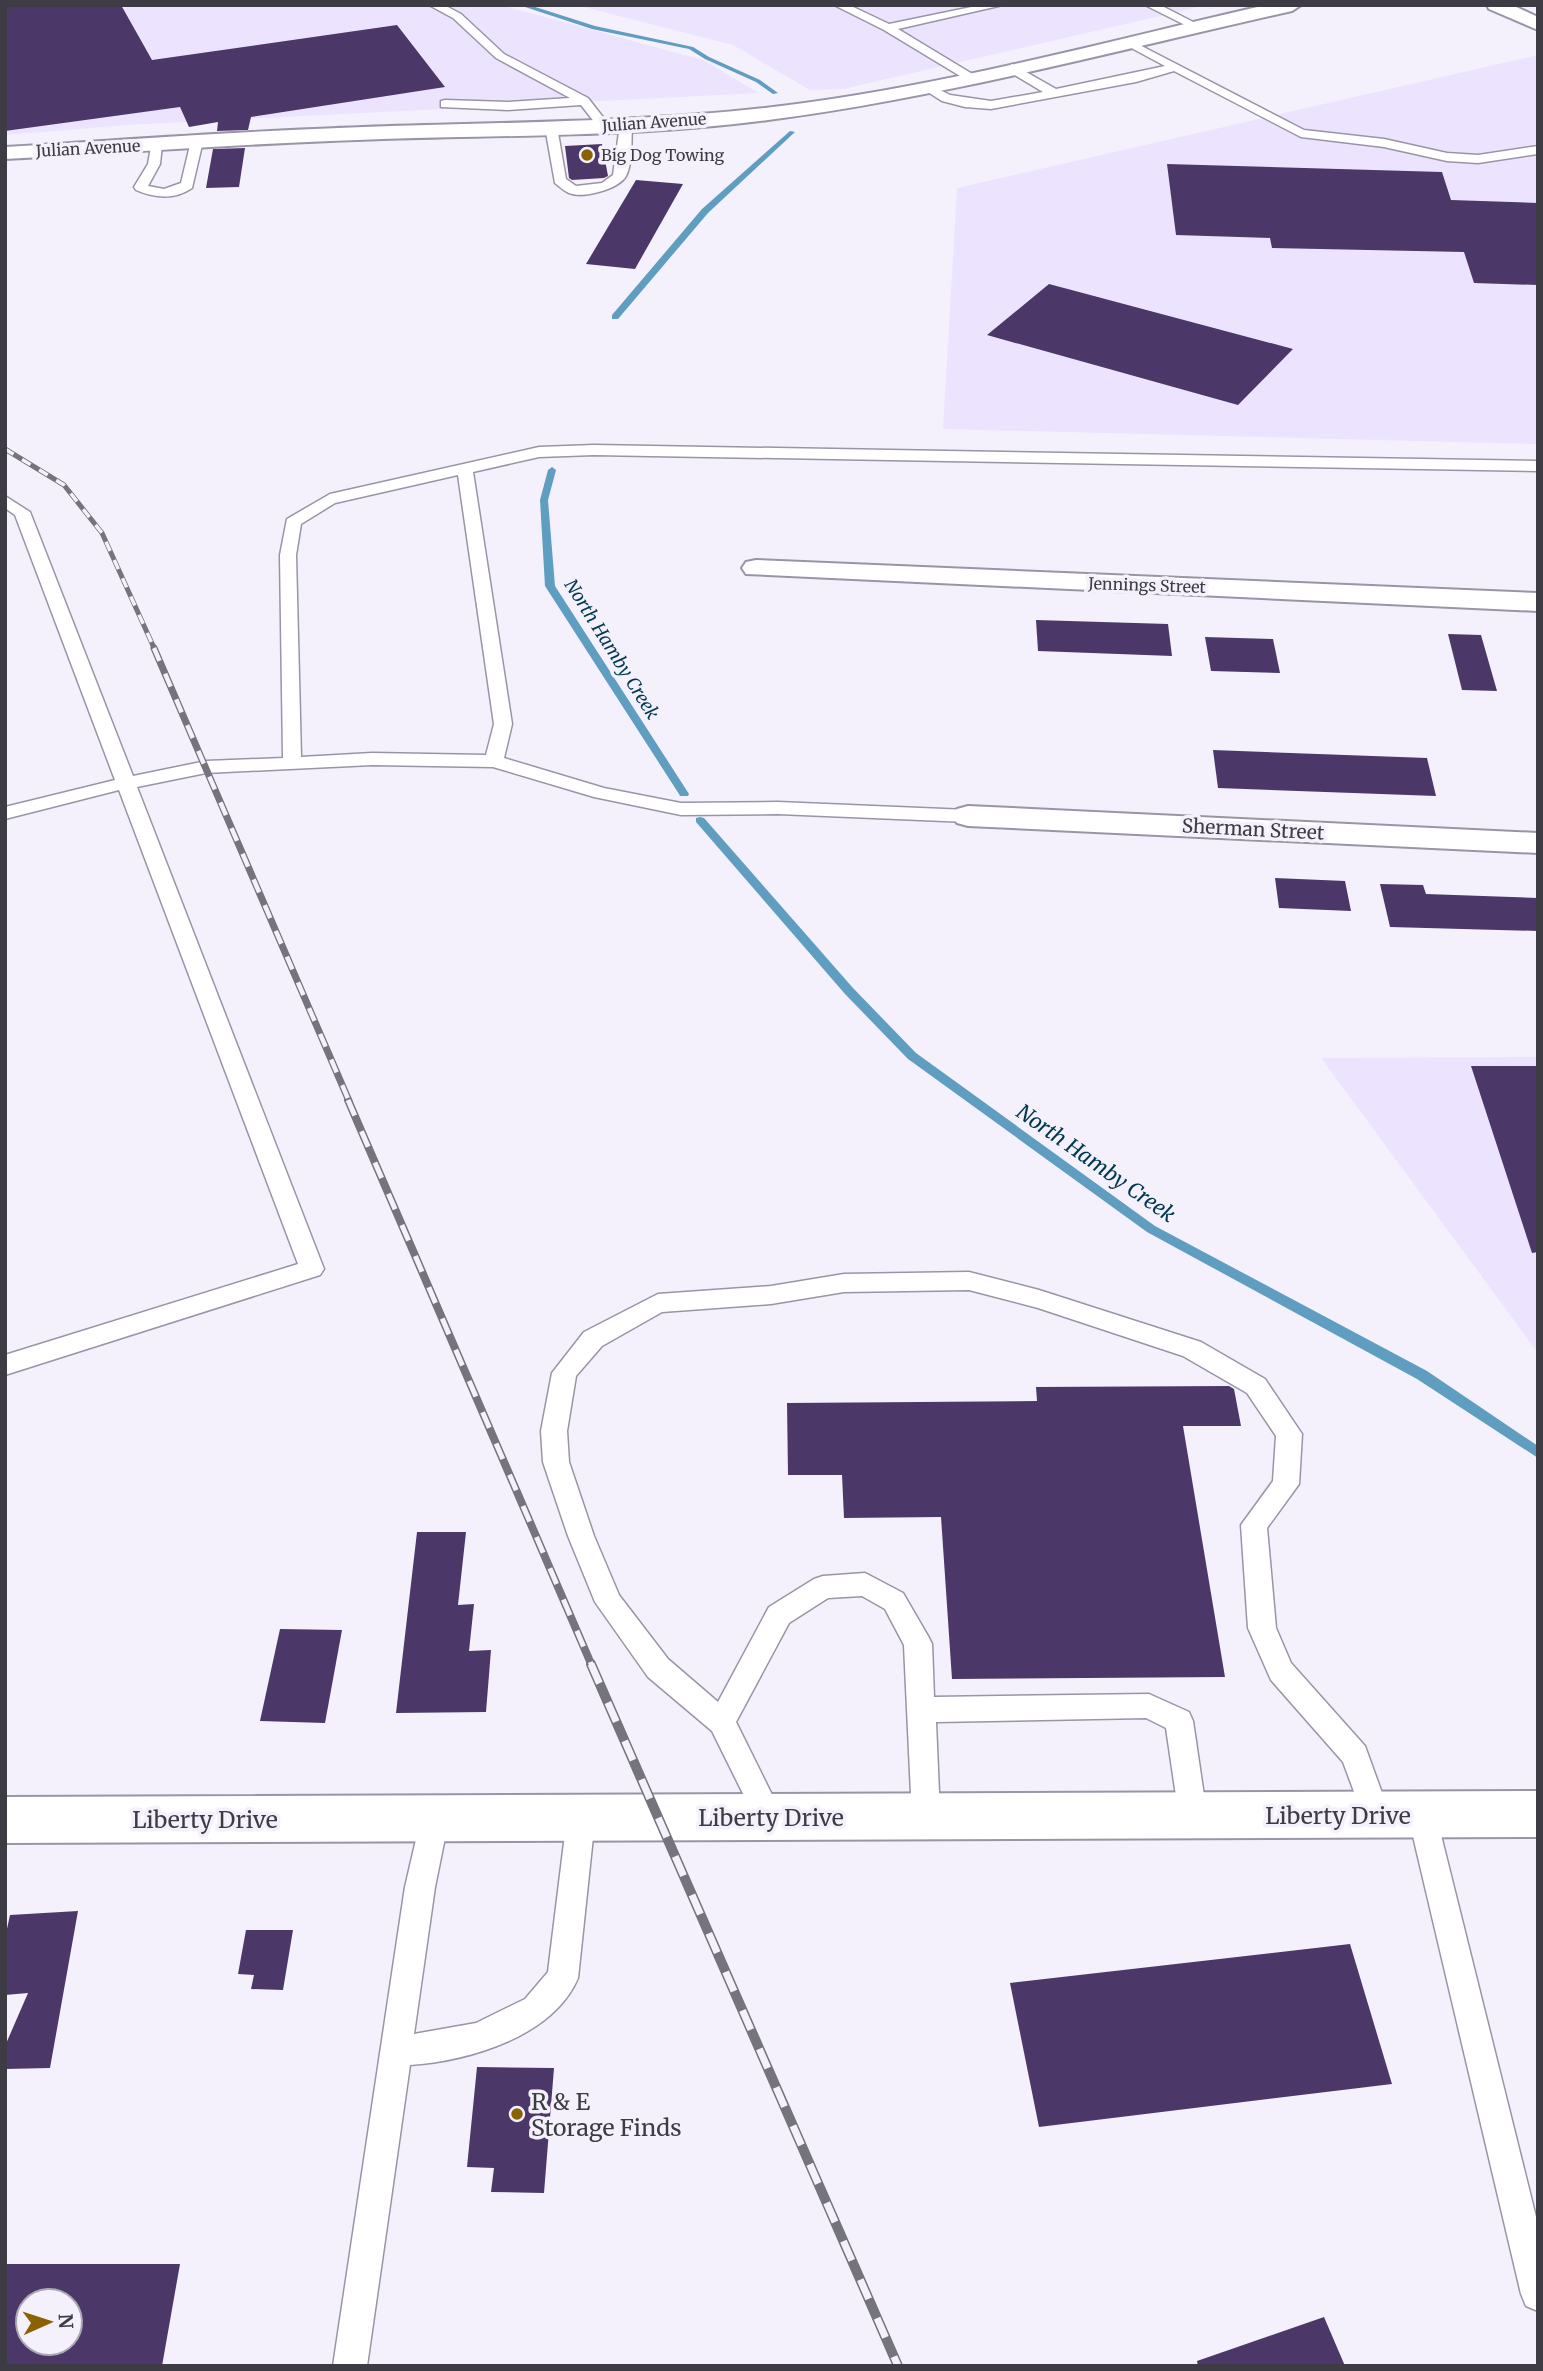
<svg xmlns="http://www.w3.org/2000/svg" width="1543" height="2371" viewBox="0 0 1543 2371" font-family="Merriweather,serif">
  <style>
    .built { fill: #ece4ff }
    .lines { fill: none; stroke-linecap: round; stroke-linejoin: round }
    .stream { fill: #5f9ec1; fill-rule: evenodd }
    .building { fill: #4b3869; fill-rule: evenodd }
    .lane-casing { stroke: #9a94a6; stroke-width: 3 }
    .street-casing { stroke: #9a94a6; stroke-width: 4 }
    .secondary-casing { stroke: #9a94a6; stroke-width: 4 }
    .lane { fill: #fff; fill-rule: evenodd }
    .street { fill: #fff; fill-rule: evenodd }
    .secondary { fill: #fff; fill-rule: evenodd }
    .rail-far3-casing { stroke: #75737c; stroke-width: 5 }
    .rail-far2-casing { stroke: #75737c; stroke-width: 7 }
    .rail-far1-casing { stroke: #75737c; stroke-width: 8 }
    .rail-casing { stroke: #75737c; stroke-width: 10 }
    .rail-far3 { stroke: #f4f1fd; stroke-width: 3.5; stroke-dasharray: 10; stroke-linecap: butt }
    .rail-far2 { stroke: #f4f1fd; stroke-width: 4.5; stroke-dasharray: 14; stroke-linecap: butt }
    .rail-far1 { stroke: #f4f1fd; stroke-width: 5; stroke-dasharray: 17; stroke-linecap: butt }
    .rail { stroke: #f4f1fd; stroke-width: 7; stroke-dasharray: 21; stroke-linecap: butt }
    .poi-dot { fill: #8a6201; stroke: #f4f1fd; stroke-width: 2.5 }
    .labels { text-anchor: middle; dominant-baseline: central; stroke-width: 7; stroke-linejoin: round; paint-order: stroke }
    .far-street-label { font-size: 16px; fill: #3d3b43; stroke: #f4f1fd }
    .far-poi-label { font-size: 16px; fill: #3d3b43; stroke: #f4f1fd; text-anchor: start }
    .far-water-label { font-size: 18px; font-style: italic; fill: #003850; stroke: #f4f1fd }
    .street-label { font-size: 19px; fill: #3d3b43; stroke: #f4f1fd }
    .water-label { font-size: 21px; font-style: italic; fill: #003850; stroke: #f4f1fd }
    .near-street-label { font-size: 23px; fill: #3d3b43; stroke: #f4f1fd }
    .near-poi-label { font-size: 23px; fill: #3d3b43; stroke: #f4f1fd; text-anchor: start }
  </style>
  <rect width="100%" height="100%" fill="#f4f1fd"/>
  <!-- built -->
  <g class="built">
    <polygon points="5,5 501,5 703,60 759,93 126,125 5,135"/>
    <polygon points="576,5 1208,5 843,89 810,90 733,45"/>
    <polygon points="1538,55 1538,444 943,429 957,188"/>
    <polygon points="1538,1057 1538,1353 1321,1058"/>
  </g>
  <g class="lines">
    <!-- stream -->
    <g class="stream">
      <polygon points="519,5 529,5 595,26 693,47 709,57 760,80 778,93 773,94 756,82 705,59 689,49 592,29"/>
      <polygon points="790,131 795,132 708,213 618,319 612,319 612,315 702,209"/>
      <polygon points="552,467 556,470 548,500 555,586 689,794 688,796 680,796 679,794 545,586 540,500 548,470"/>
      <polygon points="700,817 704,818 853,988 916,1053 1155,1226 1427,1371 1538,1446 1538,1458 1417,1379 1147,1232 908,1059 845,994 696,822 696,818"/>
    </g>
  </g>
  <!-- building -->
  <g class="building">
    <polygon points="5,5 121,5 152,60 397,25 445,87 251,117 248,130 217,131 218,122 189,127 180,107 5,131"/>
    <polygon points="602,144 608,176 604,178 572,180 569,178 565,146"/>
    <polygon points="245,148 239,187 206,188 213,149"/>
    <polygon points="1167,164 1442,172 1451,200 1538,203 1538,285 1474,283 1464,252 1272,248 1270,238 1176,235"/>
    <polygon points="636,180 683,184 635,269 586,264"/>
    <polygon points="1049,284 1293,349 1238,405 987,335"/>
    <polygon points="1036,620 1168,624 1172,656 1038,651"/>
    <polygon points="1448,634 1481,635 1497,691 1462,690"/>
    <polygon points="1205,637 1273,639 1280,673 1211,671"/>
    <polygon points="1213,750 1427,758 1436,796 1218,788"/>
    <polygon points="1275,878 1345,881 1351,911 1279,908"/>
    <polygon points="1380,884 1423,885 1426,894 1538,898 1538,931 1390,927"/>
    <polygon points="1471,1066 1538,1066 1538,1252 1532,1253"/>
    <polygon points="1229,1386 1234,1389 1241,1426 1183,1426 1225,1677 952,1679 941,1517 844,1518 842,1475 788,1475 787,1403 1037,1401 1036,1387"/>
    <polygon points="417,1532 466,1532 458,1605 474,1604 469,1651 491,1650 486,1712 396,1713"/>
    <polygon points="280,1629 342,1630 325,1723 260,1721"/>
    <polygon points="78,1911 50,2068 5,2069 5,2046 28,1993 5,1995 5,1938 10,1915"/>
    <polygon points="246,1930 293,1930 283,1990 251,1989 254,1975 238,1974"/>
    <polygon points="1350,1944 1392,2084 1039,2127 1010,1983"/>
    <polygon points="477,2067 554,2068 544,2193 491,2192 494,2168 467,2167"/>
    <path d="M5 2264H180L162 2366H5ZM28 2301H70V2343H28Z"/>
    <polygon points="1324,2317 1345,2366 1198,2366 1197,2361"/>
  </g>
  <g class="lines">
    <!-- lane casing -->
    <g class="lane-casing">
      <g id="lane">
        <polygon points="429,5 444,5 461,14 504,54 588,98 609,125 603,129 599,128 581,105 508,110 441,107 441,101 445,100 508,102 570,98 496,58 453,18"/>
        <polygon points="834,5 849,5 889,24 981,5 1003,5 898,29 974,75 974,81 970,82 884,30"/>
        <polygon points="1145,5 1160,5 1203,27 1193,29"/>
        <polygon points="1128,39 1304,130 1384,139 1447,153 1478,155 1538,146 1538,154 1478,163 1447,161 1384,147 1301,137 1174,71 1136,82 991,109 965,107 942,101 920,87 926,83 950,95 991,101 1043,92 1008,71 1006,68 1012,64 1056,89 1165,66 1124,44 1124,40"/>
        <path d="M626 121 632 125C631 140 633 162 626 176 619 189 583 199 569 193 564 191 559 186 555 183L545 127 547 124H555L557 127 566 179 576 186 602 183 613 175 620 125Z"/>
        <path d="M197 137 203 141 192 188C175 200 154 198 136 190L134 187 148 164 152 141 156 140 162 144 160 164 148 186 164 189 181 183 191 141Z"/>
        <path d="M594 445 1538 461V471L594 455 539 457 473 472 512 724 504 758 604 788 681 803 778 802 968 810 978 816 968 822 778 814 681 815 594 797 493 767 372 765 206 773 137 787 324 1269 320 1275 5 1375V1355L298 1264 119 790 5 819V807L115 780 15 515 5 508V496L30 512 133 776 206 761 283 758 280 555 287 519 330 494 539 447ZM458 475 494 724 486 755 372 753 301 757 296 555 301 524 335 503Z"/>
        <polygon points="969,1272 1039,1290 1201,1342 1265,1379 1302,1434 1299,1484 1267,1528 1276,1628 1291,1663 1365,1746 1390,1815 1386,1824 1376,1828 1366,1824 1343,1762 1271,1680 1248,1628 1241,1525 1273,1481 1276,1436 1247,1393 1183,1356 1038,1308 969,1290 844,1292 771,1304 662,1312 602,1346 576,1376 567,1431 569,1462 594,1536 619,1595 668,1659 718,1702 769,1607 814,1579 823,1576 865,1573 903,1593 928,1636 932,1644 934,1697 1149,1694 1189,1712 1193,1721 1207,1816 1203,1825 1193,1829 1183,1825 1179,1816 1166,1728 1146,1718 936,1722 940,1816 936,1825 926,1829 916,1825 912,1816 904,1645 885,1609 862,1596 828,1598 789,1623 736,1722 783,1817 779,1826 769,1830 759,1826 712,1731 648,1677 595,1602 568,1536 543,1462 541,1431 552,1373 584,1332 658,1294 771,1286 844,1274"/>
        <polygon points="1422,1802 1432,1806 1436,1815 1538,2225 1538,2311 1526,2306 1521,2294 1408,1815 1412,1806"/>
        <path d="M435 1805 445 1808 449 1818 435 1887 414 2034 476 2023 525 1999 548 1972 567 1818 571 1808 581 1805 591 1808 595 1818 578 1978C553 2037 468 2061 410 2065L367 2366H333L405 1887 421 1818 425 1808Z"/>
      </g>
    </g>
    <!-- street casing -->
    <g class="street-casing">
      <g id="street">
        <polygon points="756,560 1538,593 1538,611 746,574 742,568 746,562"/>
        <polygon points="968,806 1538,833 1538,853 968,826 957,823 952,816 957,809"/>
      </g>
    </g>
    <!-- secondary casing -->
    <g class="secondary-casing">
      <g id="secondary">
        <path d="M1266 5H1301L1292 11C1118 50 945 97 768 120 641 137 511 135 383 139 257 143 131 152 5 159V147C124 140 243 131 363 127 497 122 631 123 765 108 934 89 1100 43 1266 5Z"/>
        <polygon points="1487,5 1512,5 1538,17 1538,30 1489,9"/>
        <polygon points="1538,1791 1538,1837 5,1843 5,1797"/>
      </g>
    </g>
    <!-- lane -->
    <use href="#lane" class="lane"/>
    <!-- street -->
    <use href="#street" class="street"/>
    <!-- secondary -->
    <use href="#secondary" class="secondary"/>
    <!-- rail-far3 casing -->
    <g class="rail-far3-casing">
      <polyline id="rail-far3" points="5,449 64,485 102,533 155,650"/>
    </g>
    <!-- rail-far2 casing -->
    <g class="rail-far2-casing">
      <polyline id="rail-far2" points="154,648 349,1101"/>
    </g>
    <!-- rail-far1 casing -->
    <g class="rail-far1-casing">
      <polyline id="rail-far1" points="348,1100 592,1666"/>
    </g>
    <!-- rail casing -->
    <g class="rail-casing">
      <polyline id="rail" points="591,1664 898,2366"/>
    </g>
    <!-- rail-far3 -->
    <use href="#rail-far3" class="rail-far3"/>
    <!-- rail-far2 -->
    <use href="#rail-far2" class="rail-far2"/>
    <!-- rail-far1 -->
    <use href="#rail-far1" class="rail-far1"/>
    <!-- rail -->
    <use href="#rail" class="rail"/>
  </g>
  <!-- markers -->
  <g class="poi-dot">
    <circle cx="587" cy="155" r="7"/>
    <circle cx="517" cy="2114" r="7"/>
  </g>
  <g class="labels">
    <!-- far-street labels -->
    <g class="far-street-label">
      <text transform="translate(654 122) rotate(-4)">Julian Avenue</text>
      <text transform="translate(88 148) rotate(-3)">Julian Avenue</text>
      <text transform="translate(1147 585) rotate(2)">Jennings Street</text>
    </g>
    <!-- far-poi labels -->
    <g class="far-poi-label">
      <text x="601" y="155">Big Dog Towing</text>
    </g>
    <!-- far-water labels -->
    <g class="far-water-label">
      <text transform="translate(612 649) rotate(58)">North Hamby Creek</text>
    </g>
    <!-- street labels -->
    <g class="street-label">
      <text transform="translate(1253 829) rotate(3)">Sherman Street</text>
    </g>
    <!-- water labels -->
    <g class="water-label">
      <text transform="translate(1096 1163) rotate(35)">North Hamby Creek</text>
    </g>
    <!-- near-street labels -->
    <g class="near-street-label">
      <text x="1338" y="1815">Liberty Drive</text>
      <text x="771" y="1817">Liberty Drive</text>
      <text x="205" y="1819">Liberty Drive</text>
    </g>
    <!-- near-poi labels -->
    <g class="near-poi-label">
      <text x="531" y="2101">R &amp; E<tspan x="531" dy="26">Storage Finds</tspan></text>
    </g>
  </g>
  <!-- border -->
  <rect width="1543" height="2371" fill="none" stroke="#3d3b43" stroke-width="14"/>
  <!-- north arrow -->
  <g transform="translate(49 2322) rotate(87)"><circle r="33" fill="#f4f1fd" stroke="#aba8b3" stroke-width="2"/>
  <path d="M0-5L12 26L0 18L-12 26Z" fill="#8a6201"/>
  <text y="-10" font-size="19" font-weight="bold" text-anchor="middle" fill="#3d3b43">N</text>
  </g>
</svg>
